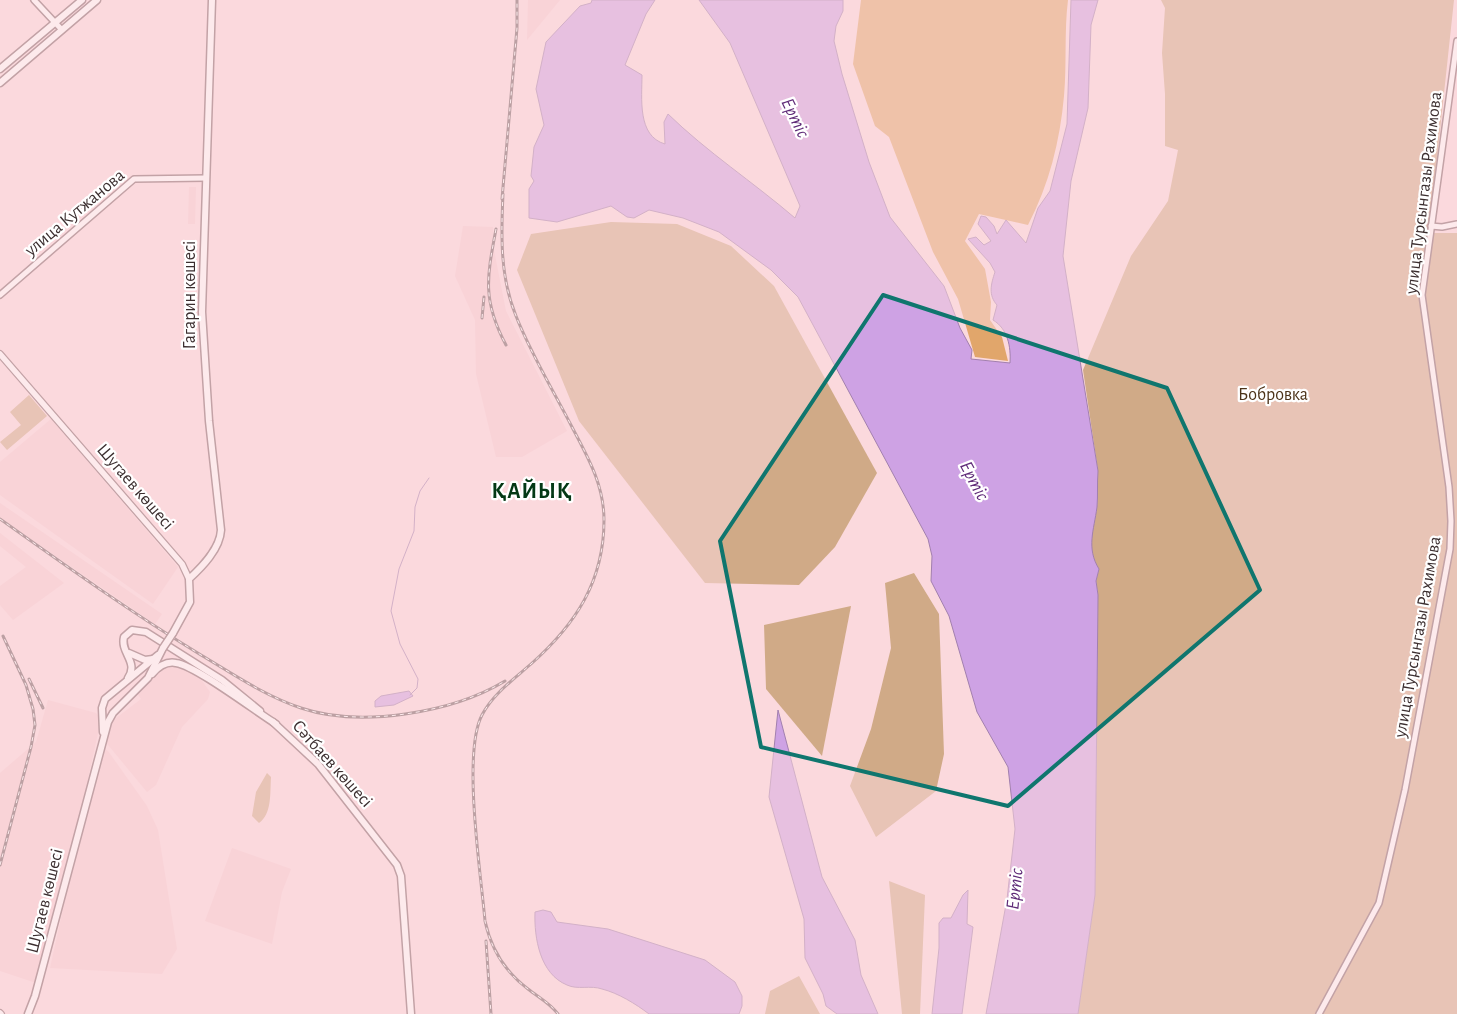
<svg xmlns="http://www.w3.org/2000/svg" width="1457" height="1014" viewBox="0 0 1457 1014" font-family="'Alegreya Sans',sans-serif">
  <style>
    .built { fill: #f6ccd1 }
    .green { fill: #d0aa87 }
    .forest { fill: #e1a66b }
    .water { fill: #cea2e4; stroke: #a280ae }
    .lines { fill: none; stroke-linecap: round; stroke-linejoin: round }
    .stream { stroke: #a280ae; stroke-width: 1 }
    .tertiary-casing { stroke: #7e6064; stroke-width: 8 }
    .secondary-casing { stroke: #7e6064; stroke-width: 8 }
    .primary-casing { stroke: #7e6064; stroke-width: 9 }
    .trunk-casing { stroke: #7e6064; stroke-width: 9 }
    .tertiary { stroke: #fff; stroke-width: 5 }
    .secondary { stroke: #fff; stroke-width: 5.5 }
    .primary { stroke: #fff; stroke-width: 6 }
    .trunk { stroke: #fff; stroke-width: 6 }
    .rail-casing { stroke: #6f5c5e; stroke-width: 3 }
    .rail { stroke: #fff; stroke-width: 1; stroke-dasharray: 4; stroke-linecap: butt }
    .trunk-bridge-casing { stroke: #7e6064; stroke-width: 9; stroke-linecap: butt }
    .trunk-bridge { stroke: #fff; stroke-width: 6 }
    .marked { fill: none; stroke: #0f766e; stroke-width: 4; stroke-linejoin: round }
    .labels { text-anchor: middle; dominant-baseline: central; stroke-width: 4.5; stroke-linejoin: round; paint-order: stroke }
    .street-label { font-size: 18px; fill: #3c2f30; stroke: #fff }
    .park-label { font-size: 18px; fill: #4c3319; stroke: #fff }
    .water-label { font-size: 19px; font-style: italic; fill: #5f2b78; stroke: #fff }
    .district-label { font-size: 22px; font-weight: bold; letter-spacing: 1px; fill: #043815; stroke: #fff }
  </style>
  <rect width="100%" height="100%" fill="#fbd9dd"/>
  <!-- built -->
  <g class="built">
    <polygon points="528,0 560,0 527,40"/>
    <polygon points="189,187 196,187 195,224 188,224"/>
    <polygon points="463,226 493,227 494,250 506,311 567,431 522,457 496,457 476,374 475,320 455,276"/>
    <polygon points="51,419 178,567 153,604 0,495 0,462"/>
    <polygon points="0,503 162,614 155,624 0,518"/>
    <polygon points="0,533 64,583 13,620 0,605 0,586 26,567 0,546"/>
    <polygon points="175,665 189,670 200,678 210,692 208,699 182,727 156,785 147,792 104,740 111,722 141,699 137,693 162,668"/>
    <polygon points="48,700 96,713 101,719 69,867 36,983 0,971 0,773 36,742"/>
    <polygon points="103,748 108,751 147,806 158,830 177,949 162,974 50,968 69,882"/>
    <polygon points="232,848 291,869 282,892 272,944 205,921"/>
  </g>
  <!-- green -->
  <g class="green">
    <polygon points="1161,0 1454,0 1429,233 1457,233 1457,1014 1078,1014 1095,894 1098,595 1096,581 1099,569 1092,558 1090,537 1097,506 1098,471 1083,370 1131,256 1168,201 1178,150 1165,146 1165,94 1162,53 1165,8"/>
    <polygon points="611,222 677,224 731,246 774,286 877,473 835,547 799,585 705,583 579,421 517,270 531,234"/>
    <polygon points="29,395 47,416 7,450 0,442 21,425 10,412"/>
    <polygon points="914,573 939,614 944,754 936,791 876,837 850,786 871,729 891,648 885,583"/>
    <polygon points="851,606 822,756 766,689 764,625"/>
    <path d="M267 773 271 777C270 793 272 814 259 823L252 816 256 792Z"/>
    <polygon points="889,881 925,895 920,1014 902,1014"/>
    <polygon points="799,976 820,1014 765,1014 770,991"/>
  </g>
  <!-- forest -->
  <path class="forest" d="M861 0H1068C1064 32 1067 64 1064 96 1060 141 1049 185 1028 225L979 214 965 241 985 269 991 302 990 320 1002 337 1008 361 975 357 958 299 933 252 889 137 875 126 853 64Z"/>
  <!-- water -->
  <g class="water">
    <path d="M592 0H655L646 14 625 65 642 75C642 98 637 136 665 144L664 122 668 114C707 152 753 182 795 218L800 206 730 43 699 0H843V11L836 26 834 41 842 74 869 162 890 217 944 286 960 328 972 350 971 359 1010 363C1011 347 1008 329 993 320L997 305C988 295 991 284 995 272L990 263 968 239 976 237 984 245 991 241 978 224 981 216 986 217 994 226 997 234 1006 220 1026 243 1038 208 1050 191 1067 124 1071 0H1098L1091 25 1088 108 1071 181 1063 256 1098 471C1097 483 1098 495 1097 507 1094 530 1086 548 1099 569L1096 581 1098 595 1095 895 1078 1014H986L1007 899 1015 829 1008 767 977 712 949 616 931 581 932 556 928 539 798 297 771 270 719 232 683 218 649 210 634 218 627 217 611 206 557 222 529 218V189L534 181 531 176 534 147 544 125 536 89 546 42 580 6 591 3Z"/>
    <polygon points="409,691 413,696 394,705 375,707 375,701 381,696"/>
    <polygon points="778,710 822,877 855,940 861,975 878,1014 837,1014 826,1006 823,994 805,958 804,919 769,797"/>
    <polygon points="968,890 967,924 973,927 962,1014 932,1014 939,948 939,923 943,918 951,918 963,895"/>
    <path d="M543 910 551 912 557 922 608 929 705 960 735 982 742 996V1006L739 1014H649C636 1004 618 993 602 989 591 985 577 990 567 985 540 974 534 938 535 912Z"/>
  </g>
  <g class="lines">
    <!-- stream -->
    <polyline class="stream" points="410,695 417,688 418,679 400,644 391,611 399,569 414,531 415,507 420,491 429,478"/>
    <!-- tertiary casing -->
    <g class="tertiary-casing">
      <g id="tertiary">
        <polyline points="34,0 62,30"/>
        <polyline points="1431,226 1442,227 1457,224"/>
        <polyline points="0,295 134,179 206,178"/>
        <polyline points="1319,1014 1379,903 1405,790 1450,549 1451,521 1449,487 1422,295 1457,41"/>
      </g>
    </g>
    <!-- secondary casing -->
    <g class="secondary-casing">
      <g id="secondary">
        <polyline points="0,354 182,564 189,579"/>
        <polyline points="0,1013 1,1014"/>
      </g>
    </g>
    <!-- primary casing -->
    <g class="primary-casing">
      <g id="primary">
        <polyline points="129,653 145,660 153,659"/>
        <path d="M128 678C139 662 120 653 124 637L132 630 146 632 222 680 260 711"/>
        <polyline points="273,722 318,764 397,865 401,876 411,1014"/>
      </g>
    </g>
    <!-- trunk casing -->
    <g class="trunk-casing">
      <g id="trunk">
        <polyline points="0,69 82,0"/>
        <polyline points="0,83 97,0"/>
        <path d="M173 633 190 602 189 579C202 567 220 549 221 530L209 421 202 312 212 0"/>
        <path d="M152 674C158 667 166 661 176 663 196 666 255 711 276 724"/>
        <polyline points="103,732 102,708 105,699 158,655"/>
        <polyline points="28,1014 35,996 108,722 113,713 148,678 163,648"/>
      </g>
    </g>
    <!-- tertiary -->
    <use href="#tertiary" class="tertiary"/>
    <!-- secondary -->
    <use href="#secondary" class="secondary"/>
    <!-- primary -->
    <use href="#primary" class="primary"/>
    <!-- trunk -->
    <use href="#trunk" class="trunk"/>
    <!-- rail casing -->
    <g class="rail-casing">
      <g id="rail">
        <path d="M503 194C501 236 500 277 516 316 531 354 553 390 572 427 587 456 604 484 604 520 604 581 576 624 531 664 514 679 493 694 482 715 462 753 481 874 485 921 491 949 504 971 528 989 538 997 550 1003 558 1014"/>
        <polyline points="502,199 517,28 517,0"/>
        <path d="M496 229C487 277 482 300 506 345"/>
        <polyline points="482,318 484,297"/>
        <path d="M0 519C66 566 132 613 201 655 233 674 265 696 301 708 360 728 452 713 505 681"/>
        <polyline points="29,679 43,708"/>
        <polyline points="0,865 31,747 35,725 33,709 26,685 3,636"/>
        <polyline points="486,941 491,1014"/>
      </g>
    </g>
    <!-- rail -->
    <use href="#rail" class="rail"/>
    <!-- trunk-bridge casing -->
    <g class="trunk-bridge-casing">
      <polyline id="trunk-bridge" points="163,648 173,633"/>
    </g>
    <!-- trunk-bridge -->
    <use href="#trunk-bridge" class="trunk-bridge"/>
  </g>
  <!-- marked area -->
  <path d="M0 0H1457V1014H0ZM883 295 1167 388 1260 590 1008 806 761 747 720 541Z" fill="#fbd9dd" fill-opacity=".55" fill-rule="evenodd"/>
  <path class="marked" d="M883 295 1167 388 1260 590 1008 806 761 747 720 541Z"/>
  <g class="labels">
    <!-- street labels -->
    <g class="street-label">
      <text transform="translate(1424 193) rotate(-83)">улица Турсынгазы Рахимова</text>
      <text transform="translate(75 213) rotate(-40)">улица Кутжанова</text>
      <text transform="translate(190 295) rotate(-90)">Гагарин көшесі</text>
      <text transform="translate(135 487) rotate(49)">Шугаев көшесі</text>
      <text transform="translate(1418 637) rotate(-80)">улица Турсынгазы Рахимова</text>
      <text transform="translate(332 764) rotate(48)">Сәтбаев көшесі</text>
      <text transform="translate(45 901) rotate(-76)">Шугаев көшесі</text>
    </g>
    <!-- park labels -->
    <g class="park-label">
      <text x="1273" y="395">Бобровка</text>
    </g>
    <!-- water labels -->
    <g class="water-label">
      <text transform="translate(795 118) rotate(64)">Ертіс</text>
      <text transform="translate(974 481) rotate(62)">Ертіс</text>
      <text transform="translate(1015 889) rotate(-84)">Ертіс</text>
    </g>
    <!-- district labels -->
    <g class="district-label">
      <text x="532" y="491">ҚАЙЫҚ</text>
    </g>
  </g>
</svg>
